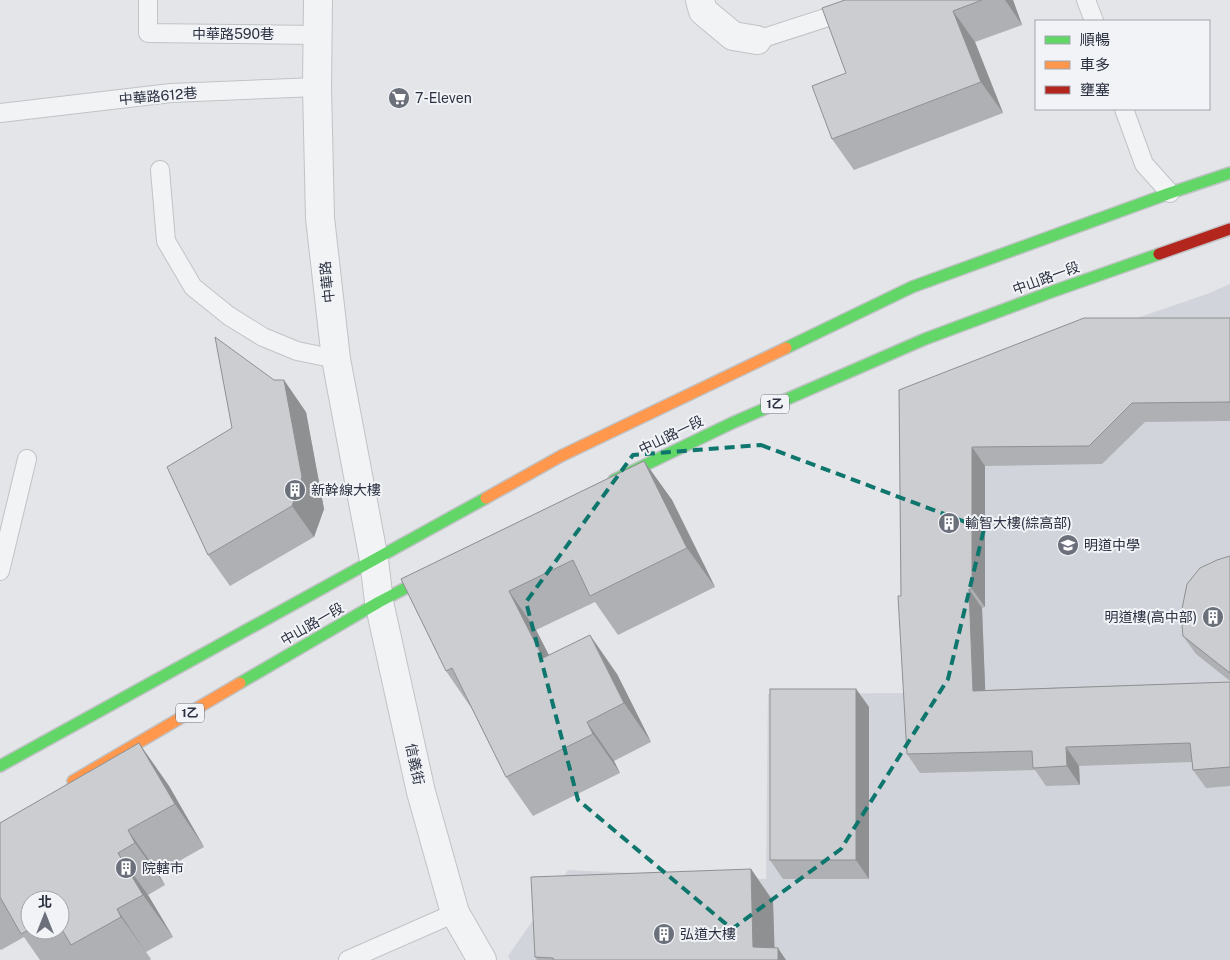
<svg xmlns="http://www.w3.org/2000/svg" width="1230" height="960" viewBox="0 0 1230 960" font-family="'Public Sans','Noto Sans TC',sans-serif">
  <style>
    .built { fill: #d2d4db }
    .lines { fill: none; stroke-linecap: round; stroke-linejoin: round }
    .lane-casing { stroke: #c1c3c6; stroke-width: 20 }
    .street-casing { stroke: #c1c3c6; stroke-width: 30 }
    .fast-casing { stroke: #c0c2c5; stroke-width: 14 }
    .slow-casing { stroke: #c0c2c5; stroke-width: 14 }
    .jam-casing { stroke: #c0c2c5; stroke-width: 14 }
    .lane { stroke: #f2f3f5; stroke-width: 18 }
    .street { stroke: #f2f3f5; stroke-width: 28 }
    .fast { stroke: #63d668; stroke-width: 11 }
    .slow { stroke: #ff974d; stroke-width: 11 }
    .jam { stroke: #b3261e; stroke-width: 11 }
    .wall { fill: #afb0b3; fill-rule: evenodd }
    .shaded-wall { fill: #8e9092 }
    .building { fill: #cbcdd0; stroke: #8e9092 }
    .marked { fill: none; stroke: #0f766e; stroke-width: 4; stroke-dasharray: 10 6; stroke-linejoin: round }
    .labels { text-anchor: middle; dominant-baseline: central; stroke-width: 4; stroke-linejoin: round; paint-order: stroke }
    .shield { fill: #f1f3f7; stroke: #666b77; stroke-width: 1 }
    .shield-label { font-size: 12px; font-weight: bold; fill: #2b3140 }
    .street-label { font-size: 14px; fill: #2b3140; stroke: #f1f3f7 }
    .poi-label { font-size: 14px; fill: #2b3140; stroke: #f1f3f7; text-anchor: start }
  </style>
  <rect width="100%" height="100%" fill="#e3e5e8"/>
  <!-- built -->
  <polygon class="built" points="1230,284 1230,960 510,960 508,956 568,870 766,879 768,694 906,693 906,397 1207,294"/>
  <g class="lines">
    <!-- lane casing -->
    <g class="lane-casing">
      <g id="lane">
        <polyline points="148,0 148,33 317,35"/>
        <polyline points="1086,0 1094,21"/>
        <polyline points="757,40 881,0"/>
        <polyline points="1124,109 1144,164 1170,193"/>
        <polyline points="0,113 171,93 317,87"/>
        <polyline points="160,170 166,241 193,287 229,316 263,337 297,351 336,359"/>
        <polyline points="0,571 27,459"/>
        <polyline points="348,960 455,913"/>
      </g>
    </g>
    <!-- street casing -->
    <g class="street-casing">
      <g id="street">
        <polyline points="318,0 317,87 320,218 336,359 374,560 379,602 421,792 455,913 482,960"/>
        <polyline points="700,0 703,11 733,36 757,40"/>
      </g>
    </g>
    <!-- fast casing -->
    <g class="fast-casing">
      <g id="fast">
        <polyline points="786,348 912,287 1170,193 1230,173"/>
        <polyline points="614,480 732,423 925,339 1051,292 1159,254"/>
        <polyline points="240,683 379,602 438,571"/>
        <polyline points="0,766 486,498"/>
      </g>
    </g>
    <!-- slow casing -->
    <g class="slow-casing">
      <g id="slow">
        <polyline points="486,498 561,456 786,348"/>
        <polyline points="73,781 240,683"/>
      </g>
    </g>
    <!-- jam casing -->
    <g class="jam-casing">
      <polyline id="jam" points="1159,254 1230,229"/>
    </g>
    <!-- lane -->
    <use href="#lane" class="lane"/>
    <!-- street -->
    <use href="#street" class="street"/>
    <!-- fast -->
    <use href="#fast" class="fast"/>
    <!-- slow -->
    <use href="#slow" class="slow"/>
    <!-- jam -->
    <use href="#jam" class="jam"/>
  </g>
  <!-- wall -->
  <g class="wall">
    <polygon points="845,0 1013,0 1022,25 975,42 1003,113 854,170 832,139 846,73"/>
    <polygon points="1230,318 1230,421 1145,422 1102,464 985,466 985,607 982,608 985,690 1230,682 1230,786 1206,788 1193,770 1192,762 1079,766 1080,785 1046,786 1035,770 920,773 907,754 901,596 899,390"/>
    <polygon points="306,412 324,509 314,537 230,586 208,555"/>
    <polygon points="644,461 672,500 715,587 618,635 595,602 536,630 549,655 617,674 651,742 614,761 620,773 533,816 506,777 472,709 446,671 401,579"/>
    <polygon points="1230,556 1230,681 1196,654 1183,636"/>
    <polygon points="856,689 869,707 869,879 783,879 770,860"/>
    <path d="M139 743 169 786 204 847 158 873 165 885 148 895 173 937 146 952 151 959 150 960H40L24 937 1 950 0 949V823ZM30 900H60V930H30Z"/>
    <polygon points="751,869 773,901 774,948 786,960 537,960 535,957"/>
  </g>
  <!-- shaded-wall -->
  <g class="shaded-wall">
    <polygon points="1005,0 1013,0 1022,25"/>
    <polygon points="953,11 975,42 1003,113 981,82"/>
    <polygon points="284,380 306,412 324,509 314,537 292,506"/>
    <polygon points="972,447 985,466 985,607 972,589"/>
    <polygon points="644,461 672,500 715,587 687,548"/>
    <polygon points="969,589 982,608 986,709 973,691"/>
    <polygon points="509,591 536,630 570,697 543,658"/>
    <polygon points="590,635 617,674 651,742 624,703"/>
    <polygon points="856,689 869,707 869,879 856,860"/>
    <polygon points="587,722 614,761 620,773 593,734"/>
    <polygon points="139,743 169,786 204,847 175,804"/>
    <polygon points="1066,747 1079,766 1080,785 1067,766"/>
    <polygon points="128,830 158,873 165,885 135,843"/>
    <polygon points="118,853 148,895 173,937 143,895"/>
    <polygon points="751,869 773,901 775,960 753,947"/>
    <polygon points="117,909 146,952 151,959 121,917"/>
    <polygon points="778,948 786,960 778,960"/>
  </g>
  <!-- building -->
  <g class="building">
    <polygon points="845,0 982,0 953,11 981,82 832,139 812,86 846,73 822,8"/>
    <polygon points="1084,318 1230,318 1230,402 1132,403 1089,446 972,447 972,589 969,589 973,691 1230,682 1230,767 1193,770 1190,743 1066,747 1067,766 1033,768 1032,751 907,754 898,596 901,596 899,390"/>
    <polygon points="215,337 274,380 284,380 302,477 292,506 208,555 167,467 232,428"/>
    <polygon points="644,461 687,548 590,596 573,560 509,591 543,658 590,635 624,703 587,722 593,734 506,777 452,668 446,671 401,579"/>
    <polygon points="1230,556 1230,673 1183,636 1181,614 1187,584 1200,568 1217,560"/>
    <rect x="770" y="689" width="86" height="171"/>
    <polygon points="139,743 175,804 128,830 135,843 118,853 143,895 117,909 121,917 71,945 60,926 60,900 30,900 30,929 21,934 0,897 0,823"/>
    <polygon points="751,869 753,947 778,948 778,960 554,960 553,958 535,957 531,877"/>
  </g>
  <!-- marked area -->
  <path class="marked" d="M761 445 984 529 948 679 841 849 732 929 578 800 526 602 633 455Z"/>
  <!-- icons -->
  <defs>
    <g id="supermarket-disc" transform="scale(1.125)"><circle r="9.5" fill="#6b707b" stroke="#f1f3f7"/><path d="M-6-5.5h2.5l.6 2H6L4.5 2H-2.5L-4.4-4H-6ZM-1.5 3.2a1.3 1.3 0 1 0 .1 0ZM3 3.2a1.3 1.3 0 1 0 .1 0Z" fill="#fff"/></g>
    <g id="building-disc" transform="scale(1.125)"><circle r="9.5" fill="#6b707b" stroke="#f1f3f7"/><path d="M-4-6H4V6H1V3H-1V6H-4ZM-2.5-4.3h1.7v1.8h-1.7ZM.8-4.3h1.7v1.8H.8ZM-2.5-1h1.7V.8h-1.7ZM.8-1h1.7V.8H.8Z" fill="#fff"/></g>
    <g id="school-disc" transform="scale(1.125)"><circle r="9.5" fill="#6b707b" stroke="#f1f3f7"/><path d="M0-5L7-2L0 1L-7-2ZM-4 1L0 2.5L4 1V4Q0 6-4 4Z" fill="#fff"/></g>
  </defs>
  <g fill-rule="evenodd">
    <use href="#supermarket-disc" x="399" y="98"/>
    <use href="#building-disc" x="295" y="490"/>
    <use href="#building-disc" x="949" y="523"/>
    <use href="#school-disc" x="1068" y="545"/>
    <use href="#building-disc" x="1213" y="617"/>
    <use href="#building-disc" x="126" y="868"/>
    <use href="#building-disc" x="664" y="934"/>
  </g>
  <g class="labels">
    <!-- shield labels -->
    <g class="shield">
      <rect x="761" y="394.5" width="28" height="19" rx="4"/>
      <rect x="176" y="703.5" width="28" height="19" rx="4"/>
    </g>
    <g class="shield-label">
      <text x="775" y="404">1乙</text>
      <text x="190" y="713">1乙</text>
    </g>
    <!-- street labels -->
    <g class="street-label">
      <text x="233" y="34">中華路590巷</text>
      <text transform="translate(158 96) rotate(-5)">中華路612巷</text>
      <text transform="translate(1046 278) rotate(-20)">中山路一段</text>
      <text transform="translate(327 282) rotate(-96)">中華路</text>
      <text transform="translate(671 435) rotate(-26)">中山路一段</text>
      <text transform="translate(312 624) rotate(-30)">中山路一段</text>
      <text transform="translate(415 764) rotate(78)">信義街</text>
    </g>
    <!-- poi labels -->
    <g class="poi-label">
      <text x="415" y="98">7-Eleven</text>
      <text x="311" y="490">新幹線大樓</text>
      <text x="965" y="523">輸智大樓(綜高部)</text>
      <text x="1084" y="545">明道中學</text>
      <text x="1197" y="617" text-anchor="end">明道樓(高中部)</text>
      <text x="142" y="868">院轄市</text>
      <text x="680" y="934">弘道大樓</text>
    </g>
  </g>
  <!-- legend -->
  <rect x="1035" y="20" width="175" height="90" fill="#f1f3f7" stroke="#a2a5ae"/>
  <rect x="1045" y="36" width="25" height="8" fill="#63d668" stroke="#a2a5ae"/>
  <text x="1080" y="45" font-size="15" fill="#2b3140">順暢</text>
  <rect x="1045" y="61" width="25" height="8" fill="#ff974d" stroke="#a2a5ae"/>
  <text x="1080" y="70" font-size="15" fill="#2b3140">車多</text>
  <rect x="1045" y="86" width="25" height="8" fill="#b3261e" stroke="#a2a5ae"/>
  <text x="1080" y="95" font-size="15" fill="#2b3140">壅塞</text>
  <!-- north arrow -->
  <g transform="translate(45 915)"><circle r="24" fill="#f1f3f7" stroke="#a2a5ae"/>
  <path d="M0-4L9 19L0 12L-9 19Z" fill="#6b707b"/>
  <text y="-8" font-size="14" font-weight="bold" text-anchor="middle" fill="#2b3140">北</text>
  </g>
</svg>
